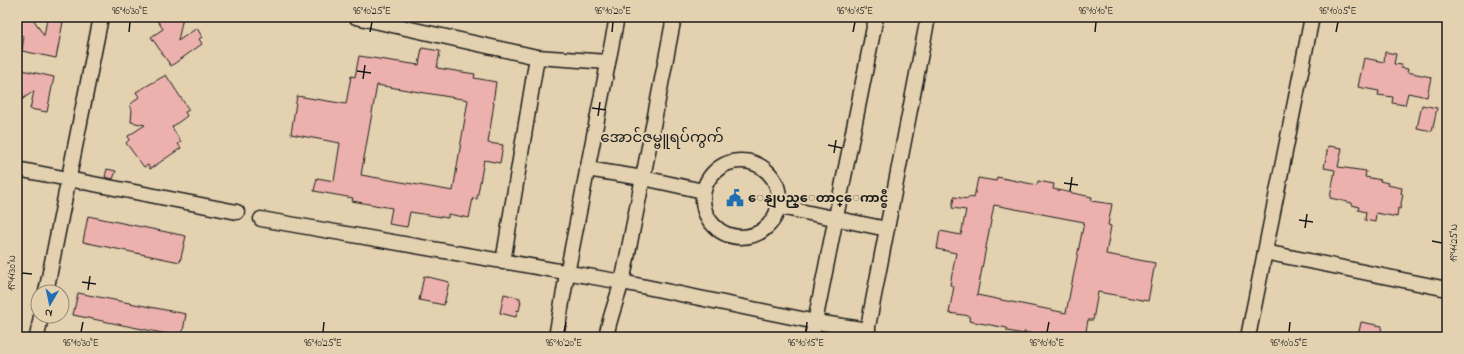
<svg xmlns="http://www.w3.org/2000/svg" width="1464" height="354" viewBox="0 0 1464 354" font-family="'Indie Flower','Noto Sans Myanmar',sans-serif">
  <style>
    .building { fill: #ecb1ad; stroke: #1c1c1c; fill-rule: evenodd }
    .lines { fill: none; stroke-linecap: round; stroke-linejoin: round }
    .minor-casing { stroke: #1c1c1c; stroke-width: 17 }
    .minor { stroke: #e3d1af; stroke-width: 14 }
    .ticks { fill: none; stroke: #1c1c1c; stroke-width: 1.5 }
    .labels { text-anchor: middle; dominant-baseline: central; stroke-width: 4; stroke-linejoin: round; paint-order: stroke }
    .poi-label { font-size: 13px; font-weight: bold; fill: #1c1c1c; stroke: #e3d1af; text-anchor: start }
    .quarter-label { font-size: 15px; fill: #1c1c1c; stroke: #e3d1af }
    .neatline { fill: none; stroke: #1c1c1c; stroke-width: 1.5 }
    .ticks-label { font-size: 10px; text-anchor: middle; fill: #1c1c1c }
  </style>
  <rect width="100%" height="100%" fill="#e3d1af"/>
  <filter id="ink" filterUnits="userSpaceOnUse"><feTurbulence type="fractalNoise" baseFrequency=".025" numOctaves="2"/><feDisplacementMap in="SourceGraphic" scale="8" xChannelSelector="R" yChannelSelector="G"/><feConvolveMatrix kernelMatrix="1 2 1 2 8 2 1 2 1" color-interpolation-filters="sRGB"/></filter>
  <g filter="url(#ink)">
    <!-- building -->
    <g class="building">
      <polygon points="17,17 32,17 44,36 47,19 63,22 56,58 22,51 24,36 17,35"/>
      <polygon points="155,17 183,17 178,41 197,28 202,37 199,39 202,44 171,66 151,37 163,29"/>
      <path d="M422 48 440 51 437 68 475 74 474 78 496 82 493 103H494L488 143 503 145 500 163 484 160 477 199 473 198 469 218 448 214V218L410 212 407 227 389 224 392 208 352 201 353 198 314 191 317 178 334 181 340 143 291 134 297 96 346 104 351 76 355 77 359 56 419 65ZM377 85 468 100 453 191 361 175Z"/>
      <polygon points="1385,52 1396,54 1394,64 1402,65 1401,68 1408,69 1407,72 1431,77 1427,97 1408,93 1405,105 1392,103 1393,97 1378,95 1379,91 1358,87 1364,58 1384,62"/>
      <polygon points="22,70 54,77 47,112 30,109 34,91 17,103 17,84 18,84"/>
      <polygon points="166,75 189,110 185,112 187,116 172,127 181,142 178,144 181,148 150,169 148,165 144,167 126,143 129,140 128,136 145,125 131,122 132,110 130,105 139,97 136,92"/>
      <polygon points="1422,105 1437,108 1432,131 1417,128"/>
      <polygon points="1328,146 1342,148 1338,167 1366,171 1365,177 1381,180 1380,181 1388,183 1387,185 1402,188 1401,194 1403,194 1400,209 1398,208 1397,217 1376,213 1375,222 1365,220 1366,212 1358,210 1359,207 1352,205 1352,203 1330,198 1335,170 1324,168"/>
      <polygon points="107,169 116,171 113,179 105,177"/>
      <path d="M997 177 1037 185 1038 181 1054 184 1053 189 1092 197 1091 201 1112 204 1108 225 1111 226 1106 254 1155 263 1148 301 1098 292 1093 320H1088L1085 337 1065 336 1064 337H1049L1024 332V334L1007 331V328L969 321 970 316 949 313 954 286 950 285 956 253 937 249 940 231 961 235 966 210 952 208 954 197 968 199V197L974 198 978 178 996 181ZM994 205 1084 222 1066 313 977 295Z"/>
      <polygon points="88,216 186,236 180,262 83,242"/>
      <polygon points="424,276 449,282 444,305 419,300"/>
      <polygon points="78,293 186,314 182,337 73,315"/>
      <polygon points="504,294 520,298 520,301 521,301 519,311 517,310 516,317 500,313"/>
      <polygon points="1361,322 1382,326 1380,337 1358,337"/>
    </g>
    <g class="lines">
      <!-- minor casing -->
      <g class="minor-casing">
        <g id="minor">
          <polyline points="356,17 537,57 608,62"/>
          <circle cx="741" cy="199" r="38"/>
          <polyline points="17,169 237,212"/>
          <polyline points="587,169 643,178 703,191"/>
          <polyline points="780,207 887,229"/>
          <polyline points="261,219 622,282 816,322 868,330"/>
          <polyline points="1265,252 1447,289"/>
          <polyline points="503,262 537,57"/>
          <polyline points="46,292 101,17"/>
          <polyline points="37,337 41,316"/>
          <polyline points="556,337 567,274 617,17"/>
          <path d="M606 337C610 315 619 295 624 273 641 188 658 102 674 17"/>
          <polyline points="812,337 876,17"/>
          <polyline points="866,337 928,17"/>
          <polyline points="1248,337 1312,17"/>
        </g>
      </g>
      <!-- minor -->
      <use href="#minor" class="minor"/>
    </g>
  </g>
  <!-- ticks -->
  <path class="ticks" d="M129 32 130 22M370 32 372 22M612 32 613 22M853 32 855 22M1095 32 1096 22M1336 32 1338 22M357 71 371 73M363 79 365 65M592 108 606 110M598 116 600 102M828 145 842 148M834 153 836 140M1064 183 1078 185M1070 191 1072 177M1299 220 1313 222M1305 228 1307 214M1432 241 1442 243M22 273 32 274M82 282 96 284M88 290 90 276M81 332 83 322M323 332 324 322M564 332 566 322M806 332 807 322M1047 332 1049 322M1289 332 1290 322"/>
  <!-- icons -->
  <defs>
    <g id="civic-bare" transform="scale(1.38)"><path d="M-.6-6.5H3V-4.5H.6V-3L4-1V1h2V6H-6V1h2V-1L-.6-3ZM-1.2 2.5V6h2.4V2.5Z" fill="#1f6fb2" stroke="#e3d1af" stroke-width="2.5" paint-order="stroke"/></g>
  </defs>
  <g fill-rule="evenodd">
    <use href="#civic-bare" x="735" y="198"/>
  </g>
  <g class="labels">
    <!-- poi labels -->
    <g class="poi-label">
      <text x="748" y="198">ေနျပည္ေတာင္ေကာင္စီ</text>
    </g>
    <!-- quarter labels -->
    <g class="quarter-label">
      <text x="662" y="138">အောင်ဇမ္ဗူရပ်ကွက်</text>
    </g>
  </g>
  <!-- margin -->
  <rect width="1464" height="354" fill="none" stroke="#e3d1af" stroke-width="44"/>
  <!-- north arrow -->
  <g transform="translate(50 304) rotate(189)"><circle r="19" fill="#e3d1af" stroke="#938974"/>
  <path d="M0-3L7 15L0 10L-7 15Z" fill="#1f6fb2"/>
  <text y="-6" font-size="11" font-weight="bold" text-anchor="middle" fill="#1c1c1c">N</text>
  </g>
  <rect x="22" y="22" width="1420" height="310" class="neatline"/>
  <g class="ticks-label">
    <text x="130" y="14">96°10'30"E</text>
    <text x="372" y="14">96°10'25"E</text>
    <text x="613" y="14">96°10'20"E</text>
    <text x="855" y="14">96°10'15"E</text>
    <text x="1096" y="14">96°10'10"E</text>
    <text x="1338" y="14">96°10'05"E</text>
    <text transform="translate(1453 243) rotate(-90)" y="4">19°44'25"N</text>
    <text transform="translate(11 273) rotate(-90)" y="4">19°44'30"N</text>
    <text x="81" y="346">96°10'30"E</text>
    <text x="323" y="346">96°10'25"E</text>
    <text x="564" y="346">96°10'20"E</text>
    <text x="806" y="346">96°10'15"E</text>
    <text x="1047" y="346">96°10'10"E</text>
    <text x="1289" y="346">96°10'05"E</text>
  </g>
</svg>
